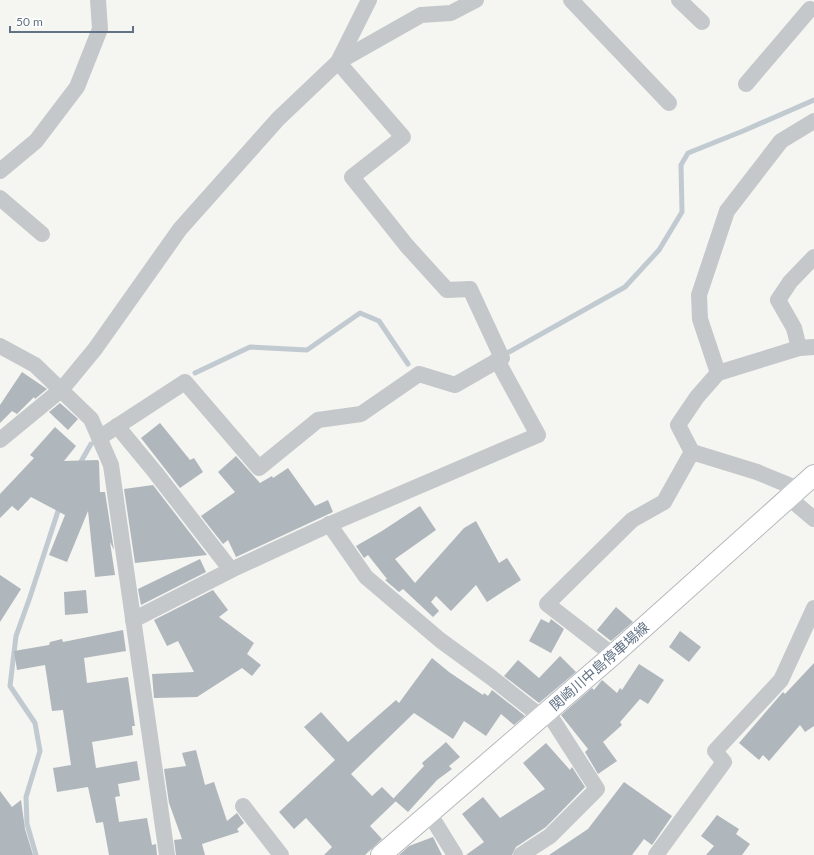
<svg xmlns="http://www.w3.org/2000/svg" width="814" height="855" viewBox="0 0 814 855" font-family="Lato,'Noto Sans JP',sans-serif">
  <style>
    .lines { fill: none; stroke-linecap: round; stroke-linejoin: round }
    .stream { stroke: #c0cad0; stroke-width: 5 }
    .building { fill: #afb6bc }
    .major-casing { stroke: #b5b9bd; stroke-width: 22 }
    .minor { stroke: #c4c8cb; stroke-width: 16 }
    .major { stroke: #fff; stroke-width: 20 }
    .labels { text-anchor: middle; dominant-baseline: central; stroke-width: 4; stroke-linejoin: round; paint-order: stroke }
    .street-label { font-size: 14px; fill: #627284; stroke: #fff }
  </style>
  <rect width="100%" height="100%" fill="#f5f5f1"/>
  <g class="lines">
    <!-- stream -->
    <g class="stream">
      <polyline points="509,352 625,287 659,250 682,212 681,165 688,153 743,131 814,100"/>
      <polyline points="195,373 250,347 307,350 360,313 379,321 408,364"/>
      <polyline points="79,465 91,444"/>
      <polyline points="36,855 27,824 26,797 40,751 35,723 10,686 16,636 30,597 60,505"/>
    </g>
  </g>
  <!-- building -->
  <g class="building">
    <polygon points="22,372 47,389 35,399 34,397 17,414 12,411 0,423 0,405"/>
    <polygon points="60,403 78,419 68,430 49,412"/>
    <polygon points="160,423 190,460 194,458 203,472 180,488 141,438"/>
    <polygon points="55,427 76,446 64,461 98,460 99,462 100,492 105,492 114,550 110,542 115,575 95,577 88,511 67,562 49,555 65,515 31,497 18,511 12,506 0,518 0,494 34,458 30,455"/>
    <polygon points="236,456 260,483 272,476 273,478 288,468 315,506 328,500 333,512 236,557 228,540 223,544 201,516 235,492 218,472"/>
    <polygon points="153,485 207,555 135,563 124,489"/>
    <polygon points="420,506 436,530 395,559 415,583 464,528 476,521 499,563 507,558 521,580 487,602 476,585 451,611 436,596 431,602 439,611 433,617 403,589 399,592 385,580 387,579 368,555 364,558 356,546 382,531"/>
    <polygon points="200,559 206,572 141,605 138,589"/>
    <polygon points="0,575 21,589 0,622"/>
    <polygon points="86,590 88,613 65,615 64,592"/>
    <polygon points="213,590 228,610 219,617 254,643 247,654 261,665 252,676 242,668 197,697 154,698 152,674 194,672 178,641 167,646 154,620"/>
    <polygon points="616,607 633,622 611,641 597,630"/>
    <polygon points="541,619 549,623 551,619 564,629 551,653 529,641"/>
    <polygon points="123,630 126,651 84,658 87,683 128,677 135,726 132,726 133,735 92,742 96,768 137,761 140,780 118,784 120,796 115,797 119,822 147,818 152,845 156,844 157,855 109,855 103,822 96,823 88,787 57,792 53,768 71,765 63,710 52,711 45,665 17,670 14,651 49,645 50,642 62,639 63,642"/>
    <polygon points="680,631 701,647 689,662 669,647"/>
    <polygon points="560,656 576,672 539,703 504,676 518,660 539,678"/>
    <polygon points="432,658 449,672 483,695 484,693 488,696 492,690 525,716 514,725 501,714 486,736 464,721 453,739 414,713 351,774 372,796 382,787 396,801 370,826 382,839 365,855 324,855 332,847 306,818 294,829 279,812 335,760 304,727 321,712 348,742 396,700 399,703"/>
    <polygon points="814,663 814,726 805,732 800,725 769,761 763,755 759,760 739,743 783,692 785,694"/>
    <polygon points="639,664 664,680 648,704 640,699 620,722 622,725 603,742 617,761 598,774 585,752 588,749 561,715 592,688 594,690 602,680 617,693 620,688 622,690"/>
    <polygon points="446,742 460,757 449,766 452,769 437,780 408,812 393,799 424,766 422,763"/>
    <polygon points="546,743 570,770 572,767 585,787 546,827 516,847 512,855 466,855 484,842 462,814 483,797 500,818 545,789 523,763"/>
    <polygon points="196,750 205,785 214,782 227,821 237,813 244,823 237,829 239,832 202,844 205,855 176,855 174,840 182,839 169,803 164,769 186,766 182,753"/>
    <polygon points="624,782 672,816 652,845 644,839 632,855 549,855 588,829"/>
    <polygon points="0,791 12,807 21,800 25,829 33,855 0,855"/>
    <polygon points="717,815 739,829 736,834 750,844 742,855 706,855 714,846 701,836"/>
    <polygon points="433,837 442,855 399,855 409,846"/>
  </g>
  <g class="lines">
    <!-- major casing -->
    <g class="major-casing">
      <polyline id="major" points="381,855 613,655 814,475"/>
    </g>
    <!-- minor -->
    <g class="minor">
      <polyline points="571,0 669,103"/>
      <polyline points="679,0 702,22"/>
      <polyline points="746,84 810,9"/>
      <polyline points="0,171 36,141 77,87 100,29 98,0"/>
      <polyline points="0,198 42,234"/>
      <polyline points="0,346 35,365 91,419 111,465 167,855"/>
      <polyline points="799,348 794,328 778,300 790,282 814,257"/>
      <polyline points="718,373 799,348 814,347"/>
      <polyline points="117,426 155,472 231,570"/>
      <polyline points="99,438 185,382 259,468 318,420 361,414 419,374 455,385 502,358 470,289 447,290 407,246 352,177 403,137 338,62 421,15 451,13 476,0"/>
      <polyline points="0,440 62,389 95,349 180,229 278,119 338,62 369,0"/>
      <polyline points="798,489 757,472 692,452 678,425 697,397 718,373 700,319 699,295 727,211 781,141 814,121"/>
      <polyline points="789,498 814,519"/>
      <polyline points="329,524 366,577 440,640 492,678 540,716"/>
      <polyline points="133,620 231,570 335,522 538,435 497,360"/>
      <polyline points="613,655 547,604 632,520 664,502 692,452"/>
      <polyline points="243,806 281,855"/>
      <polyline points="429,813 455,855"/>
      <polyline points="521,855 550,836 597,789 547,711"/>
      <polyline points="656,855 724,762 715,751 781,680 814,608"/>
    </g>
    <!-- major -->
    <use href="#major" class="major"/>
  </g>
  <g class="labels">
    <!-- street labels -->
    <g class="street-label">
      <text transform="translate(599 666) rotate(-41)">関崎川中島停車場線</text>
    </g>
  </g>
  <!-- scale -->
  <path d="M10 26v6h123v-6" fill="none" stroke="#627284" stroke-width="2"/>
  <text x="16" y="26" font-size="12" fill="#627284" stroke="#ffffff" stroke-width="3" paint-order="stroke">50 m</text>
</svg>
